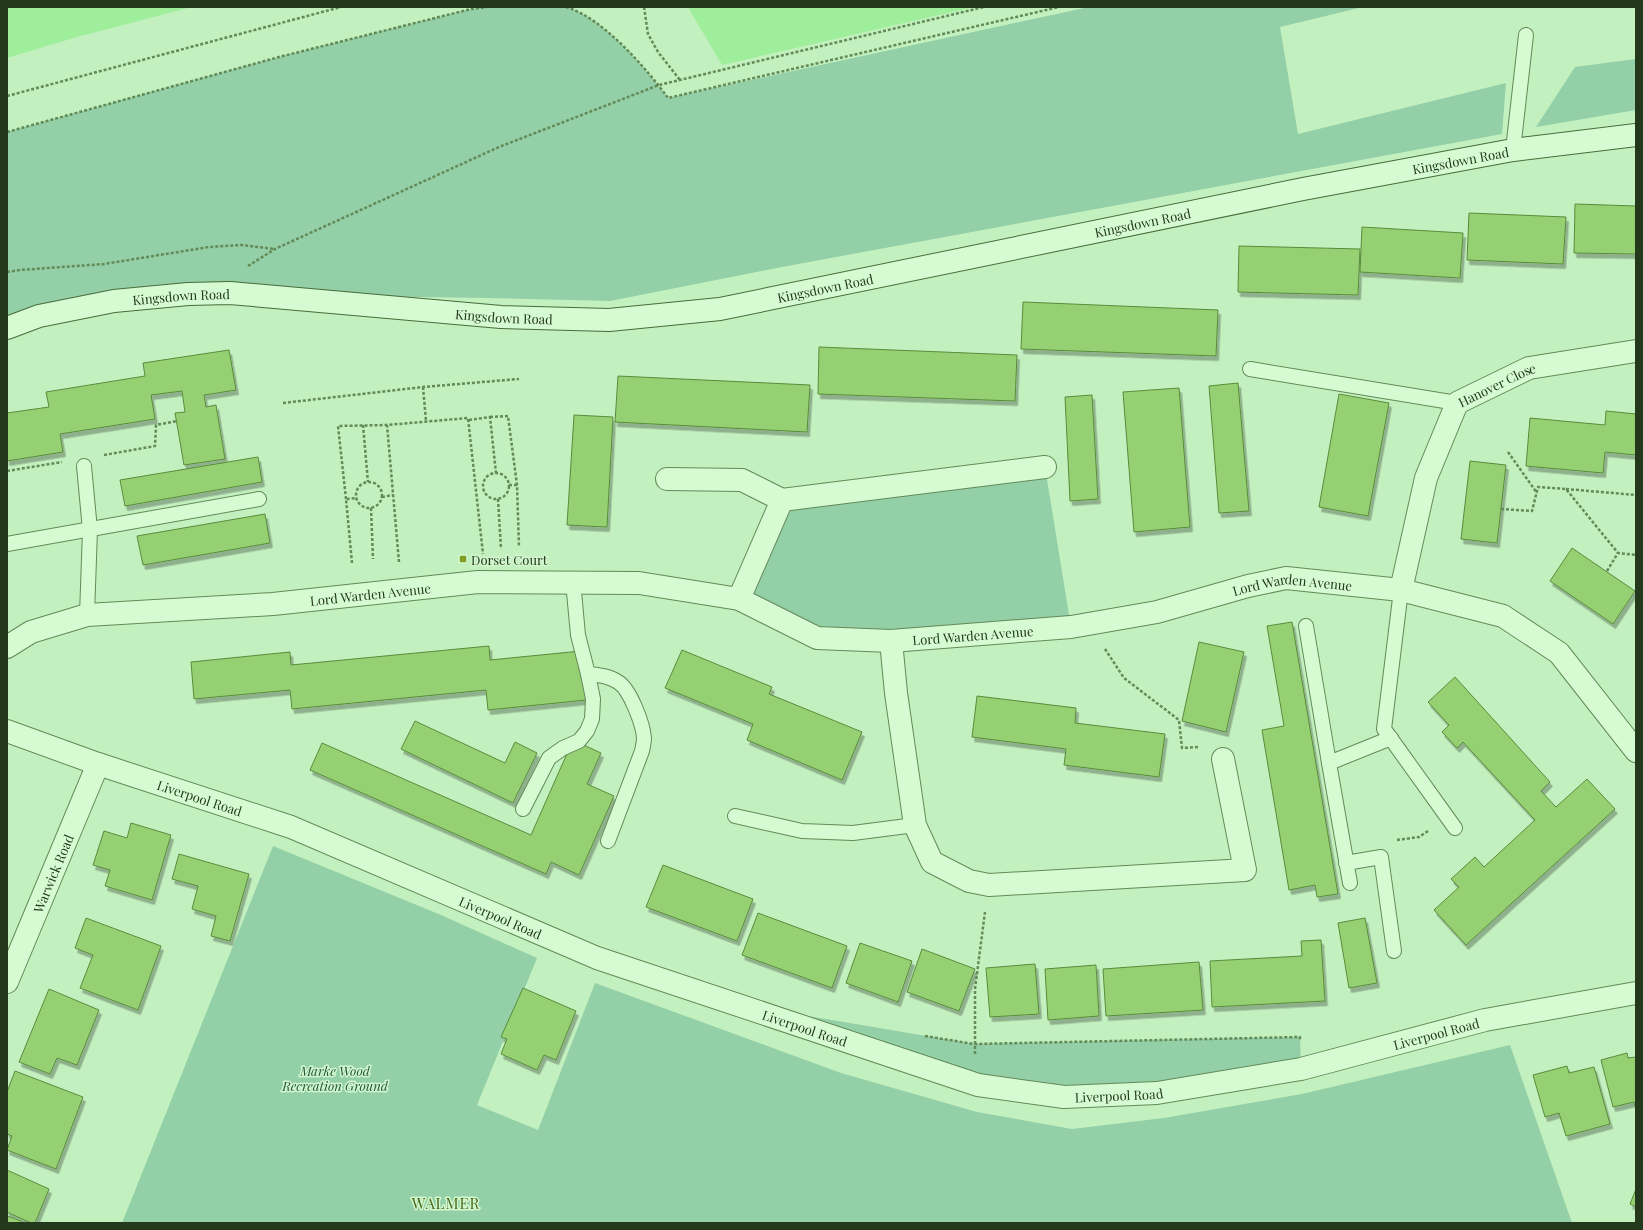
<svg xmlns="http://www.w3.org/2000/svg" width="1643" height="1230" viewBox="0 0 1643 1230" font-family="'Playfair Display',serif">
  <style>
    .green { fill: #93cfa7 }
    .sand { fill: #9fee9b }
    .building { fill: #95d173; stroke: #5a8b3b; filter: url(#shadow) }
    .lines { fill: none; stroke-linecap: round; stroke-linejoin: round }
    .lane-casing { stroke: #638a57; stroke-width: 16 }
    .street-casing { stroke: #638a57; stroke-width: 24 }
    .secondary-casing { stroke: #486c3a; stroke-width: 24 }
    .path { stroke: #638a57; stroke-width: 2.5; stroke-dasharray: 3 2; stroke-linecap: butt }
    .lane { stroke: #d6fbd3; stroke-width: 14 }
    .street { stroke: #d6fbd3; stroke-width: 22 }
    .secondary { stroke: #d6fbd3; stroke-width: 22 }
    .poi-dot { fill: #839d23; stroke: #d2f7cf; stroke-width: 1.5 }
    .labels { text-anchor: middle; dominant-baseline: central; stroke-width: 3; stroke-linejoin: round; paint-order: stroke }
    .street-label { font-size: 13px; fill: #24391c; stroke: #d2f7cf }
    .poi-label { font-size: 13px; fill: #24391c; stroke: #d2f7cf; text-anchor: start }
    .park-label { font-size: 13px; font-style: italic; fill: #21563a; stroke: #d2f7cf }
    .quarter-label { font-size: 15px; letter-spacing: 1px; fill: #466819; stroke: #d2f7cf }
  </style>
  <defs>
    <filter id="shadow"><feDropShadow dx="2.5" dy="4.5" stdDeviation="0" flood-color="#0004"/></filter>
  </defs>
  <rect width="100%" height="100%" fill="#c3f0bf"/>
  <!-- green -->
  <g class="green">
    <path d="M487 7H566C604 18 645 68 668 98L1089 7H1363L1280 27 1298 134 1506 83 1502 134 782 267 610 301 490 298 188 294 7 328V132L279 57 471 9Z"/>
    <polygon points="1636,59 1636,110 1536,127 1575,67"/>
    <polygon points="1045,467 1071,627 853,640 739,599 782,500"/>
    <polygon points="273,846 441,915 537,958 477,1105 538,1130 595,983 841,1073 977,1112 1072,1129 1164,1118 1302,1094 1510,1045 1572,1223 122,1223"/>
    <polygon points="808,1016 974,1044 1300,1037 1301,1069 1157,1093 978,1085 787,1020"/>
  </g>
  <!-- sand -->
  <g class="sand">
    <polygon points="7,7 192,7 77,37 7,58"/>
    <polygon points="688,7 974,7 722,65"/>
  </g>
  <!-- building -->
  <g class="building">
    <polygon points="1575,204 1636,206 1636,254 1574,253"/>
    <polygon points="1469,213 1566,217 1563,264 1467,260"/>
    <polygon points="1362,227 1463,233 1460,278 1360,272"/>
    <polygon points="1239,246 1360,249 1358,295 1238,292"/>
    <polygon points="1023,302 1218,310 1216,356 1021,349"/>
    <polygon points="819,347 1017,355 1015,401 818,394"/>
    <polygon points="229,350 236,390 204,395 206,407 216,405 225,459 184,465 175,413 185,412 182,391 151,395 155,419 60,434 63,452 7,461 7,413 49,407 46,392 145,376 143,363"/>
    <polygon points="618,376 810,385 807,432 615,422"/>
    <polygon points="1238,383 1249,511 1219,513 1209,386"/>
    <polygon points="1179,388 1190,527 1134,532 1123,392"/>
    <polygon points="1339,394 1389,403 1368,516 1319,507"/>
    <polygon points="1092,395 1098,499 1070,501 1065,397"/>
    <polygon points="1606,411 1636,414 1636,455 1605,452 1603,473 1526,466 1530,418 1605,425"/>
    <polygon points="574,415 613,417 607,527 567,525"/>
    <polygon points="258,457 262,482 125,506 120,480"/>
    <polygon points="1470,461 1506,465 1497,543 1461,539"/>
    <polygon points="265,514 270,543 143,565 137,536"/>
    <polygon points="1572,548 1635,591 1613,624 1550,581"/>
    <polygon points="1292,622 1338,894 1317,897 1315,885 1289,890 1262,730 1284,726 1267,626"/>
    <polygon points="1199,642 1244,652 1226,732 1182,721"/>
    <polygon points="489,646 490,660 581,651 586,700 488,710 486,690 292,709 290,690 194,699 191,662 290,652 291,665"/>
    <polygon points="682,650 772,687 769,694 862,732 842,780 747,740 753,724 665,688"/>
    <polygon points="1455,677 1550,782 1541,791 1556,807 1587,779 1615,809 1466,945 1434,910 1459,887 1451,879 1475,857 1484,867 1535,820 1463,742 1457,748 1442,732 1449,725 1428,702"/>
    <polygon points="977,696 1076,708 1075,723 1165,734 1159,777 1064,765 1066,749 972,737"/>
    <polygon points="415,721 505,763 515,742 537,753 513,803 401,749"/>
    <polygon points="573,740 601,753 587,784 614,796 579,875 551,862 546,874 310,770 322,743 531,835"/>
    <polygon points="131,823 171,835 152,900 105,886 110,870 93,865 104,831 127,838"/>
    <polygon points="179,854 249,874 230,941 211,936 216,916 192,909 198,886 172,879"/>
    <polygon points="663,865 753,899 737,941 646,907"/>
    <polygon points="758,913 847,946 832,988 742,955"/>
    <polygon points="86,918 161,946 138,1010 80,988 93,955 75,948"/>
    <polygon points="1365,918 1377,983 1349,988 1338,923"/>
    <polygon points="1321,940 1325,1001 1212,1007 1210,961 1302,956 1301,941"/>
    <polygon points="860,943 912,961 898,1002 846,983"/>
    <polygon points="922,949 975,969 959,1011 907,992"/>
    <polygon points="1199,962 1203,1010 1106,1016 1103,969"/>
    <polygon points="1035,964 1039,1014 990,1017 986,968"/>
    <polygon points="1096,965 1099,1016 1048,1020 1045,969"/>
    <polygon points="523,988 576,1011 556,1060 544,1055 537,1070 501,1054 507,1039 501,1037"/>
    <polygon points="49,989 99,1010 77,1065 57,1058 50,1074 19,1062"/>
    <polygon points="1627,1053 1628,1058 1636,1057 1636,1111 1634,1102 1613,1107 1601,1060"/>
    <polygon points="1567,1066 1569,1073 1594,1067 1610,1124 1566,1136 1559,1113 1545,1117 1533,1075"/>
    <polygon points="15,1071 83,1097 56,1169 7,1150 12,1136 7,1134 7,1092"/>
    <polygon points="7,1170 49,1189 35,1223 31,1223 7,1212"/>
    <polygon points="1636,1189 1636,1207 1630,1204"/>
    <polygon points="7,1216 21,1221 20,1223 7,1223"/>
  </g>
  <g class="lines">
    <!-- lane casing -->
    <g class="lane-casing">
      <g id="lane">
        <polyline points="1513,150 1526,35"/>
        <polyline points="1250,369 1457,403"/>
        <polyline points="84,466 90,530 87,615"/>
        <polyline points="7,544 259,499"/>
        <path d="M571 583 574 592 578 635 588 674C599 675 609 676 618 682 630 689 643 724 644 738 644 742 643 746 642 751L608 841"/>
        <polyline points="1401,590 1384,729 1455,828"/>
        <polyline points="1306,626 1329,763 1391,738"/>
        <polyline points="1329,763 1350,883"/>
        <polyline points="523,809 549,758 563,748 579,741 587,731 592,719 593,699 588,674"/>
        <polyline points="735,816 802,831 853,833 915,825"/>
        <polyline points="1346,863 1381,857 1394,951"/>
      </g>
    </g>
    <!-- street casing -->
    <g class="street-casing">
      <g id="street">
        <polyline points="667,479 742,480 782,500"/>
        <path id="s1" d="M1401 590 1426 478 1457 403 1529 368 1636 351"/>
        <polyline points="739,599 782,500 1045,467"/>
        <polyline points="891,641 896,693 915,825 932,862 969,881 989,885 1245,870 1223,759"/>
        <path id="s2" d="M7 647 31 632 87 615 273 604 478 582 639 583 739 599 817 638 891 641 1071 627 1157 612 1248 586 1286 578 1401 590 1503 616 1559 653 1636 751"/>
        <path id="s3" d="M7 731 98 764 291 827 597 958 978 1085 1064 1097 1157 1093 1301 1069 1485 1020 1636 993"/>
        <path id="s4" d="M7 982 98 764"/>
      </g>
    </g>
    <!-- secondary casing -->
    <g class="secondary-casing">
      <g id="secondary">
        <path id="s5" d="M7 328 39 316 114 301 188 294 230 293 501 317 609 320 720 309 1303 189 1513 150 1636 135"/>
      </g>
    </g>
    <!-- path -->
    <g class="path">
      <path d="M566 7C603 18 646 68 668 98L1059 7"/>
      <polyline points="644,7 648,34 658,52 680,80"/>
      <polyline points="7,96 341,7"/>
      <polyline points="7,132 279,57 471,9 487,7"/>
      <polyline points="248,266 275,249 499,147 659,85 984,7"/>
      <polyline points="7,272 20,270 104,264 209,247 241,245 275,249"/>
      <polyline points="423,387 426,421"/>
      <polyline points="283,403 423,387 519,379"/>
      <polyline points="490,417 508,416 517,485 519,547"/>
      <polyline points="469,420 490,417 496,473"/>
      <polyline points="363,425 368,482"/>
      <polyline points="1508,452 1537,493"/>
      <polyline points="104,455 155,446 156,425 177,421"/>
      <polyline points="7,471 62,462"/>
      <circle cx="496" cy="486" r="13"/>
      <circle cx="369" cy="495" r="13"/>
      <polyline points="509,485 517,485"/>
      <polyline points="1566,489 1636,495"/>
      <polyline points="382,497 393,495"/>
      <polyline points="346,499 338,426 387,425"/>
      <polyline points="498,499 501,549"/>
      <polyline points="371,508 373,559"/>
      <polyline points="1501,509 1532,511 1538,487 1566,489 1618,553"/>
      <polyline points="399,562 387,425 468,418 483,554"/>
      <polyline points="352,563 346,499 356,498"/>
      <polyline points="1607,571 1618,553 1636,555"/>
      <polyline points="1105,649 1124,678 1179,720 1182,748 1199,747"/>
      <polyline points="1397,840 1419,837 1428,831"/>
      <polyline points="925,1036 974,1044 1300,1037 1300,1040"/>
      <polyline points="975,1054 975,989 985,912"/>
    </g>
    <!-- lane -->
    <use href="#lane" class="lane"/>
    <!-- street -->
    <use href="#street" class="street"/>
    <!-- secondary -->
    <use href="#secondary" class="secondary"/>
  </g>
  <!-- markers -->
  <rect class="poi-dot" x="459" y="555" width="8" height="8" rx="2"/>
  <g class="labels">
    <!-- street labels -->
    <g class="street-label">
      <text stroke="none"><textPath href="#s5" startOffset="1474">Kingsdown Road</textPath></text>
      <text stroke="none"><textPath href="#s5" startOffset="1150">Kingsdown Road</textPath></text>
      <text stroke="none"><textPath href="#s5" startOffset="826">Kingsdown Road</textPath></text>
      <text stroke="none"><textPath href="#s5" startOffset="178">Kingsdown Road</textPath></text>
      <text stroke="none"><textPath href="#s5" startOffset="502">Kingsdown Road</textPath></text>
      <text stroke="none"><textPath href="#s1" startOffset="240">Hanover Close</textPath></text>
      <text stroke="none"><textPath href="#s2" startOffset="1310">Lord Warden Avenue</textPath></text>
      <text stroke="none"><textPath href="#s2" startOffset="371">Lord Warden Avenue</textPath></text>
      <text stroke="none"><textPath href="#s2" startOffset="985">Lord Warden Avenue</textPath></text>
      <text stroke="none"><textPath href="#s3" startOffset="204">Liverpool Road</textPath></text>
      <text stroke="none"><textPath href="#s4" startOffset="118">Warwick Road</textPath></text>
      <text stroke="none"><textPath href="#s3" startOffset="528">Liverpool Road</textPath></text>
      <text stroke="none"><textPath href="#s3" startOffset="852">Liverpool Road</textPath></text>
      <text stroke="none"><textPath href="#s3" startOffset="1500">Liverpool Road</textPath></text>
      <text stroke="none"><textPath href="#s3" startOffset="1176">Liverpool Road</textPath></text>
    </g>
    <!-- poi labels -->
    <g class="poi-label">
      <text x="471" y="559">Dorset Court</text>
    </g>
    <!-- park labels -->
    <g class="park-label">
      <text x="335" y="1070">Marke Wood<tspan x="335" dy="15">Recreation Ground</tspan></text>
    </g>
    <!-- quarter labels -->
    <g class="quarter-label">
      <text x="446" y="1203">WALMER</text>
    </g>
  </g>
  <!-- border -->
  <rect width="1643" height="1230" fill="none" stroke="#24391c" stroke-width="16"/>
</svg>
